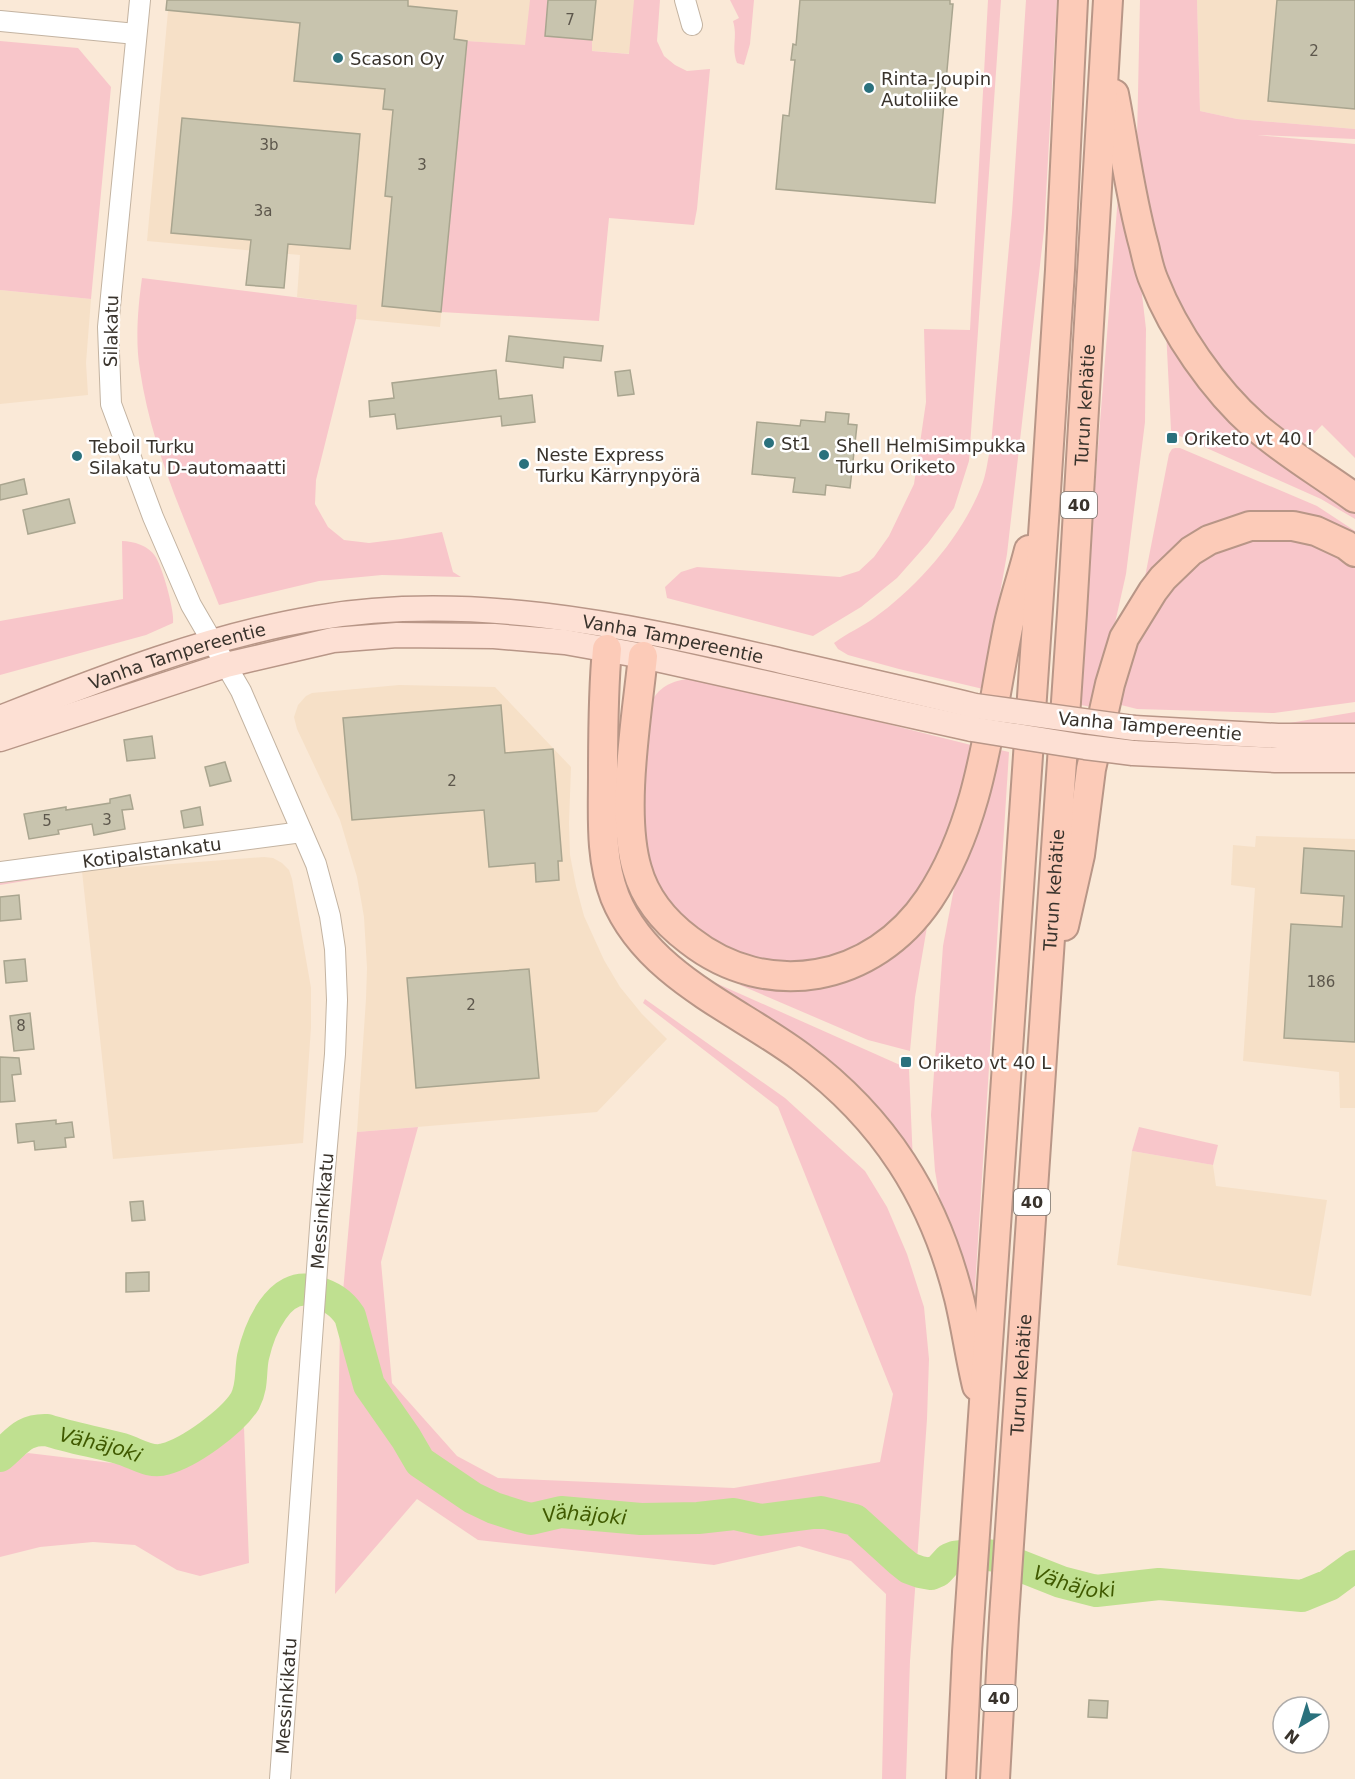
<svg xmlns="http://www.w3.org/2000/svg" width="1355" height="1779" viewBox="0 0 1355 1779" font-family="'DejaVu Sans',sans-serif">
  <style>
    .built { fill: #f6e0c7 }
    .green { fill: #f8c6ca }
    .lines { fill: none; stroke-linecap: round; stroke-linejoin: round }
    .river { stroke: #bfe090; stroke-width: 32 }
    .building { fill: #c8c4ae; stroke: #a9a58f; stroke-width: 1.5 }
    .minor-casing { stroke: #c3b3a1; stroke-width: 22 }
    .major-casing { stroke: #b89687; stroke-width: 27 }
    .highway-casing { stroke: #b89687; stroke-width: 32 }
    .minor { stroke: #fff; stroke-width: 20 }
    .major { stroke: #fde0d4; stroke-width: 24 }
    .highway { stroke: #fccbb8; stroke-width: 28 }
    .major-bridge-casing { stroke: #b89687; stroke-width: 27; stroke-linecap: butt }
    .major-bridge { stroke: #fde0d4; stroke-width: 24 }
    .poi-dot { fill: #2a717d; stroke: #fff; stroke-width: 2 }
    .labels { text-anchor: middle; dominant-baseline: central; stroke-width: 5; stroke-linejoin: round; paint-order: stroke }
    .number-label { font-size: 15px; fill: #5d574c }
    .shield { fill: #fff; stroke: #74706b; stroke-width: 1.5 }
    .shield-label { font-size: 16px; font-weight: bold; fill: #39332c }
    .poi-label { font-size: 18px; fill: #39332c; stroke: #fff; text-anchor: start }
    .street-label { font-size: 18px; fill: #39332c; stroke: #fff }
    .water-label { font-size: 20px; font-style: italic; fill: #405a00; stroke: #fff }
  </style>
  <rect width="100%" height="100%" fill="#fae9d7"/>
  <!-- built -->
  <g class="built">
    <polygon points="169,0 650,0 645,55 467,41 440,327 356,319 357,305 297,297 300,255 147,241"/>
    <polygon points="1197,0 1355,0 1355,129 1237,119 1200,111"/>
    <polygon points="0,290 91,299 86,363 88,395 0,404"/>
    <polygon points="399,685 495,687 571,767 569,823 570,855 576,886 584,916 604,960 620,987 642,1014 667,1039 597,1112 357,1132 366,999 367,968 364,917 357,877 340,820 297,729 294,717 298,705 306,696 312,693"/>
    <polygon points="1256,836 1355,839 1355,1108 1340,1108 1339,1072 1243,1061 1255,888 1231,885 1233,845 1255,847"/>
    <polygon points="264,857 273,858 282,863 289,870 292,879 311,988 311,1027 303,1143 113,1159 82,871"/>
    <polygon points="1132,1151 1213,1165 1216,1186 1327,1200 1311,1296 1117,1265"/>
  </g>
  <!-- green -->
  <g class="green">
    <polygon points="530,0 548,0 545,36 592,40 592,51 629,54 634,0 660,0 657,41 664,56 675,65 687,71 710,69 697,209 694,225 609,218 599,321 441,312 467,41 525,45"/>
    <path d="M730 0H754L750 44 744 65 737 63C731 46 738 38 733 21L739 18Z"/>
    <polygon points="988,0 1001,0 969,461 954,508 928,543 897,578 861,607 813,636 667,598 665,587 681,572 697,567 840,577 859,571 874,557 889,536 914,484 926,402 924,329 970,330"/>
    <path d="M1026 0H1057L1044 230 1007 554 983 689 899 669 848 655 838 649 834 643C847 633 862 627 874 618 919 586 964 534 983 482 987 470 988 457 991 445L1012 213Z"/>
    <polygon points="1140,0 1197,0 1200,111 1237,119 1355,129 1355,139 1257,135 1355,144 1355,458 1322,425 1302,446 1269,421 1233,383 1197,339 1160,265 1138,176 1137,140"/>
    <polygon points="0,41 78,48 111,87 91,299 0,290"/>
    <polygon points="1118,196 1141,286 1146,329 1145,422 1126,574 1096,708 1081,705 1086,599"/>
    <path d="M142 278 357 305 356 319 316 480 315 504 328 527 344 540 369 543 401 539 442 532 453 572 461 577 382 575 319 581 219 605C189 529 152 452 140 370 135 342 138 306 142 278Z"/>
    <polygon points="1166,330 1355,509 1355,519 1321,499 1173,433 1171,430"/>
    <polygon points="1175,448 1180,448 1317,506 1355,531 1355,540 1285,513 1144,582 1169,454 1172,449"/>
    <polygon points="1290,536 1340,554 1355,566 1355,702 1274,713 1137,709 1117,704 1136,637 1168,583 1235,538"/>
    <path d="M122 541C133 541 149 546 155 556 162 566 175 611 173 623L146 635 0 675V621L123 599Z"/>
    <path d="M694 678 708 679 975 746 969 785 923 899 848 960 755 967 680 924 650 875 640 815 651 703C659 685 675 680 694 678Z"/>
    <polygon points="1355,712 1355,728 1259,728"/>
    <polygon points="996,749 1009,752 973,1319 943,1216 935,1171 931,1115 943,946 955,883"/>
    <polygon points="90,866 92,870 0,885 0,881"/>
    <polygon points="924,924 927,927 915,997 910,1051 868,1040 740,985 742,982 779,988"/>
    <polygon points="709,980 909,1069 913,1163"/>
    <polygon points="645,999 785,1098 865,1171 887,1207 907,1254 924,1307 929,1359 927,1419 910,1661 906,1779 882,1779 886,1594 851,1561 799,1546 714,1565 478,1540 417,1499 335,1594 340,1326 357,1132 418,1127 381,1262 392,1383 457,1456 498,1478 734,1488 880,1462 893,1394 778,1107 643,1003"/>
    <polygon points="1139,1127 1218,1145 1213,1165 1132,1151"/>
    <polygon points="244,1427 249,1563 200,1576 177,1570 135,1545 93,1542 40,1547 0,1557 0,1469 28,1453 162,1469 175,1468"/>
  </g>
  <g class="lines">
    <!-- river -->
    <path class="river" id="s1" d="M0 1456C17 1442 23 1429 47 1430 71 1438 97 1442 122 1449 136 1453 150 1464 165 1459 189 1453 232 1422 245 1401 253 1386 250 1372 253 1357 259 1330 279 1280 314 1291 330 1296 341 1302 350 1316L369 1385 406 1438 420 1462 473 1498 494 1508 519 1516 531 1519 561 1512 641 1519 698 1518 734 1514 761 1520 821 1512 855 1520 899 1560 909 1568 920 1572 931 1574 938 1571 949 1559 954 1557 980 1554 995 1556 1061 1582 1096 1591 1159 1584 1302 1596 1329 1585 1355 1566"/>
  </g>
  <!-- building -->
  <g class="building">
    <polygon points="167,0 408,0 408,6 457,11 454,39 467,41 441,312 382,306 392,197 385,196 393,110 383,109 385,89 294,81 300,23 166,10"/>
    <polygon points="548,0 596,0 592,40 545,36"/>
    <polygon points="800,0 950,0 950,4 953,4 935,203 776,189 783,115 789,116 795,60 791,60 793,44 796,45"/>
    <polygon points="1277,0 1355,0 1355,109 1268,101"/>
    <polygon points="182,118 360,134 350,249 288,244 284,288 246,285 251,240 171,233"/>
    <polygon points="509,336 603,346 601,361 564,357 563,368 506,361"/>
    <polygon points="496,370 499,399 532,395 535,422 502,426 501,416 397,429 395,414 370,417 369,401 394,398 392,383"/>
    <polygon points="630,370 634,394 618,396 615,372"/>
    <polygon points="826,412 849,414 848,424 857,425 850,488 826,485 825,495 793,492 795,478 752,474 757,422 800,426 801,420 825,422"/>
    <polygon points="24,479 27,494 0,500 0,485"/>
    <polygon points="69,499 75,523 28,534 23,510"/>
    <polygon points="501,705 505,753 553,749 562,861 558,861 559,880 536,882 535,863 489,867 484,810 352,820 343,718"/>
    <polygon points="152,736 155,758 127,761 124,740"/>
    <polygon points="225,762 231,781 210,786 205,767"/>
    <polygon points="130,795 133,809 122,810 125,829 94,835 92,824 58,830 59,834 29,839 24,814 66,807 66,810 110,803 110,799"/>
    <polygon points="200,807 203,825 184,828 181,811"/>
    <polygon points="1304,848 1355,851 1355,1042 1284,1038 1291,924 1342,927 1344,896 1301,893"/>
    <polygon points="19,895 21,919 0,921 0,897"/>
    <polygon points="25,959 27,981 6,983 4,961"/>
    <polygon points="529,969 539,1078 416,1088 407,978"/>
    <polygon points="30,1013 34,1049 14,1051 10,1016"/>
    <polygon points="0,1057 19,1058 21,1074 12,1075 15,1101 0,1102"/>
    <polygon points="56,1120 56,1124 72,1122 74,1137 65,1138 66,1147 35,1150 34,1141 18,1143 16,1124"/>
    <polygon points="143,1201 145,1220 132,1221 130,1202"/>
    <polygon points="149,1272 149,1291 126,1292 126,1273"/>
    <polygon points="1089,1700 1108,1701 1107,1718 1088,1717"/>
  </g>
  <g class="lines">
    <!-- minor casing -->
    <g class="minor-casing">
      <g id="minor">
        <polyline points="140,0 108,327 111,404 153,517 191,605 241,691 316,864 330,916 335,949 337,1000 335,1054 321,1214 280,1779"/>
        <polyline points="685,0 692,25"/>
        <polyline points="0,21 136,34"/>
        <path id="s2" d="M0 872 302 832"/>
      </g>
    </g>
    <!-- major casing -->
    <g class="major-casing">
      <g id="major">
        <path id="s3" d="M0 718C102 678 208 636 316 618 468 592 621 624 769 658 837 674 906 689 975 706"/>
        <polyline points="1134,728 1278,736 1355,736"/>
        <polyline points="0,739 226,665 333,640 397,635 494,636 565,642 643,656 972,729"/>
        <polyline points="1133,753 1275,760 1355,760"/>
      </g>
    </g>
    <!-- highway casing -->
    <g class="highway-casing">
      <g id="highway">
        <path d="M1114 94C1124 145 1130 196 1144 246 1147 258 1149 270 1154 281 1174 332 1214 390 1255 426 1286 453 1322 474 1355 498"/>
        <path d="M607 649C603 692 603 734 603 776 603 817 600 858 615 897 647 976 737 1009 801 1057 884 1119 934 1197 959 1298 966 1327 970 1357 977 1386"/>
        <path d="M643 656C637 715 620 812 637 869 645 898 665 922 689 940 768 1002 873 982 929 899 981 821 989 723 1007 633 1012 605 1022 578 1029 550"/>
        <polyline points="1064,926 1080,855 1091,769 1110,684 1124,638 1153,591 1163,578 1191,551 1209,540 1250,526 1293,526 1316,531 1346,545 1355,552"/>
        <polyline points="961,1779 967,1652 1046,491 1060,270 1073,0"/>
        <path id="s4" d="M995 1779 1004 1618 1072 613 1108 0"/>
      </g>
    </g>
    <!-- minor -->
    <use href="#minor" class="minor"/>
    <!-- major -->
    <use href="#major" class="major"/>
    <!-- highway -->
    <use href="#highway" class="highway"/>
    <!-- major-bridge casing -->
    <g class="major-bridge-casing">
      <g id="major-bridge">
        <polyline points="975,706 1134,728"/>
        <polyline points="972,729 1085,747 1133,753"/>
      </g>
    </g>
    <!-- major-bridge -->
    <use href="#major-bridge" class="major-bridge"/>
  </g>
  <!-- markers -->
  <g class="poi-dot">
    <circle cx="338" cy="58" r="6"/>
    <circle cx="869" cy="88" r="6"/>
    <rect x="1166" y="432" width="12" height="12" rx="3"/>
    <circle cx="769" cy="443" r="6"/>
    <circle cx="824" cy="455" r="6"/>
    <circle cx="77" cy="456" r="6"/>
    <circle cx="524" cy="464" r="6"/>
    <rect x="900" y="1056" width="12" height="12" rx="3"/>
  </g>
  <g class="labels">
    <!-- number labels -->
    <g class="number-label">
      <text x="570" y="20">7</text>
      <text x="1314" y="51">2</text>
      <text x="269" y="145">3b</text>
      <text x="422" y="165">3</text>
      <text x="263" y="211">3a</text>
      <text x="452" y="781">2</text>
      <text x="107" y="820">3</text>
      <text x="47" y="821">5</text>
      <text x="1321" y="982">186</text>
      <text x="471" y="1005">2</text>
      <text x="21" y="1026">8</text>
    </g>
    <!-- shield labels -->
    <g class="shield">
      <rect x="1061" y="492" width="36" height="26" rx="4.5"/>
      <rect x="1014" y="1189" width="36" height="26" rx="4.5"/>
      <rect x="981" y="1685" width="36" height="26" rx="4.5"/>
    </g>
    <g class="shield-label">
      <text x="1079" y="505">40</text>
      <text x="1032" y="1202">40</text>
      <text x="999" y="1698">40</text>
    </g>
    <!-- poi labels -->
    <g class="poi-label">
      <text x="350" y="58">Scason Oy</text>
      <text x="881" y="78">Rinta-Joupin<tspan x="881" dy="21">Autoliike</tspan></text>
      <text x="1184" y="438">Oriketo vt 40 I</text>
      <text x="781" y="443">St1</text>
      <text x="836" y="445">Shell HelmiSimpukka<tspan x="836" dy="21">Turku Oriketo</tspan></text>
      <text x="89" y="446">Teboil Turku<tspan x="89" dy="21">Silakatu D-automaatti</tspan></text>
      <text x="536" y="454">Neste Express<tspan x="536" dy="21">Turku Kärrynpyörä</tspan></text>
      <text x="918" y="1062">Oriketo vt 40 L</text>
    </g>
    <!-- street labels -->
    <g class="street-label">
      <text transform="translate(111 331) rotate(-89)">Silakatu</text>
      <text stroke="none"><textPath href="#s4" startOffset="1377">Turun kehätie</textPath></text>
      <text stroke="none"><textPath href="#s3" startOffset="692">Vanha Tampereentie</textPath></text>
      <text stroke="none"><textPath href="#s3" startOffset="188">Vanha Tampereentie</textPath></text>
      <text transform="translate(1150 726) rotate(5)">Vanha Tampereentie</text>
      <text stroke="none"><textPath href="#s2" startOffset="153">Kotipalstankatu</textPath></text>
      <text stroke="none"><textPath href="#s4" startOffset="891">Turun kehätie</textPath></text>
      <text transform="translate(322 1211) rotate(-85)">Messinkikatu</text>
      <text stroke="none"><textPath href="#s4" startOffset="405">Turun kehätie</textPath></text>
      <text transform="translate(286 1696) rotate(-86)">Messinkikatu</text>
    </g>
    <!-- water labels -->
    <g class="water-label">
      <text stroke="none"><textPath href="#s1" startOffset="111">Vähäjoki</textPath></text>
      <text stroke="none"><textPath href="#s1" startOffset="813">Vähäjoki</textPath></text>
      <text stroke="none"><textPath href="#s1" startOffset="1336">Vähäjoki</textPath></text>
    </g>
  </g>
  <!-- north arrow -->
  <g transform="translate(1301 1725) rotate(218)"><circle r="28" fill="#ffffff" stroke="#b0adab" stroke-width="1.5"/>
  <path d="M0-4.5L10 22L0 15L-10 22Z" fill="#2a717d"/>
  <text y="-9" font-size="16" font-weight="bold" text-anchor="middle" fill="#39332c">N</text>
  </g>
</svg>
